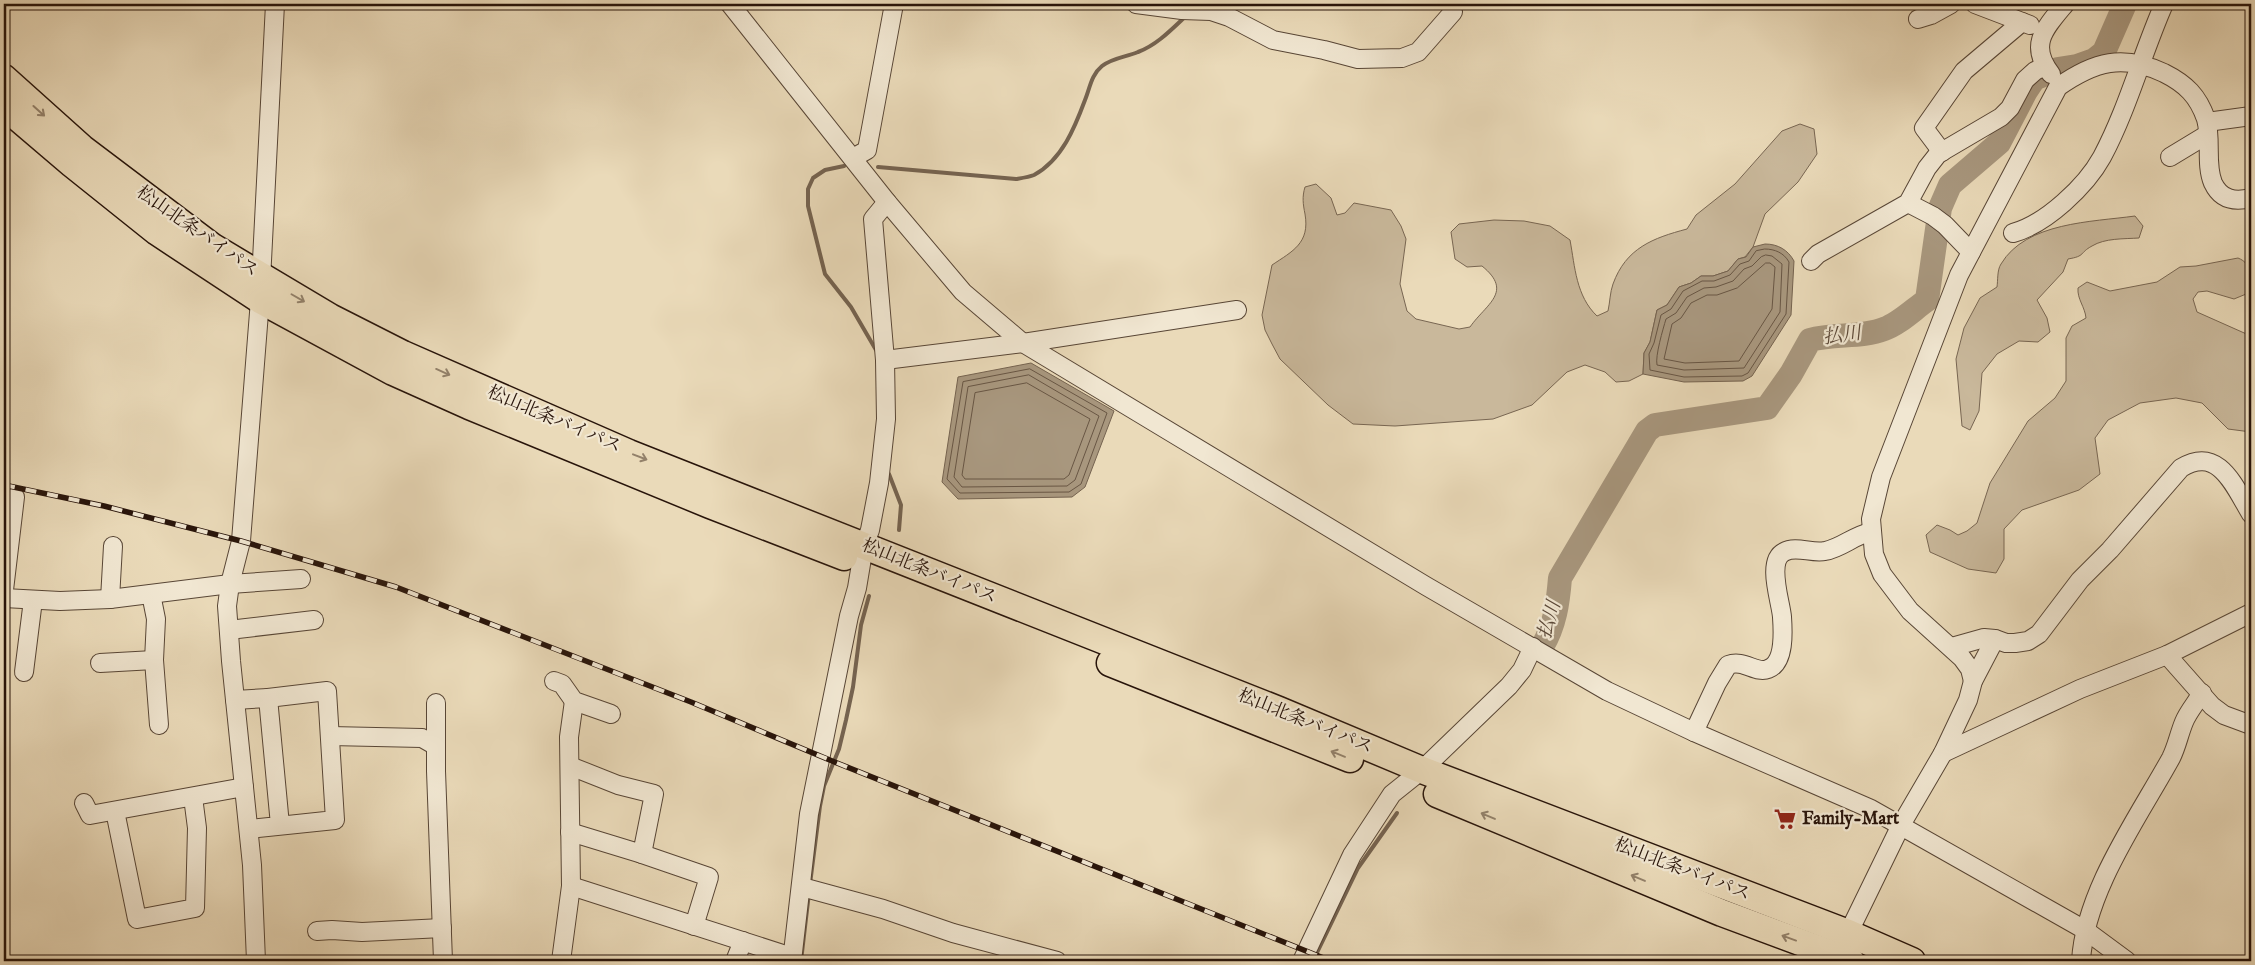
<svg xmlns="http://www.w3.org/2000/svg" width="2255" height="965" viewBox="0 0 2255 965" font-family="'IM FELL English','Noto Serif JP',serif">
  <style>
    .green { fill: #c9b89b; stroke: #786652 }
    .water { fill: #a8977e; stroke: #756350 }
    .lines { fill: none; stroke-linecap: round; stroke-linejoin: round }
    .shore { stroke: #685644; stroke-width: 1 }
    .stream { stroke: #756350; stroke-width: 4 }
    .river { stroke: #a8977e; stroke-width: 24 }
    .minor-casing { stroke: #584636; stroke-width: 20 }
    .highway-casing { stroke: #28140a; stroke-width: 29 }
    .minor { stroke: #f1e7d2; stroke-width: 18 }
    .highway { stroke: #eadab9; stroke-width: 26 }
    .rail-casing { stroke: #28140a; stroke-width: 5.5 }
    .rail { stroke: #f1e7d2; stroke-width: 4; stroke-dasharray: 11; stroke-linecap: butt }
    .oneway { stroke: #93816a }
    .labels { text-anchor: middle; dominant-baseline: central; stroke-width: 4.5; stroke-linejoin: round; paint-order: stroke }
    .street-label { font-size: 18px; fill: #28140a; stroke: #f1e7d2 }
    .poi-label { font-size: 18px; font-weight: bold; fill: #28140a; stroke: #f1e7d2; text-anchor: start }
    .water-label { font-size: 19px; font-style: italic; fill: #5b4838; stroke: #f1e7d2 }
  </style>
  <rect width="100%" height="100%" fill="#eadab9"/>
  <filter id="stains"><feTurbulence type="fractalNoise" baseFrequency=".004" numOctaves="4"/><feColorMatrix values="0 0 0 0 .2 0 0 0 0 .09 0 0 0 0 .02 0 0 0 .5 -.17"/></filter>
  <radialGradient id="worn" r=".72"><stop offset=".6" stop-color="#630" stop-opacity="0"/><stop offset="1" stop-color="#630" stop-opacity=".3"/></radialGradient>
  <!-- green -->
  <g class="green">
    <path d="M1800 124 1814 129 1817 154 1798 182 1765 214 1753 247 1745 257 1738 259 1728 271 1713 276H1701L1691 283 1679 287 1667 305 1657 310 1650 342 1644 353 1643 374 1629 381 1616 382 1605 372 1585 365 1567 372 1532 405 1493 419 1395 426 1353 424 1328 405 1280 359 1272 344 1265 330 1262 315 1272 265C1293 251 1310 243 1305 214 1303 204 1302 197 1305 187L1316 184 1331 198 1337 215 1345 213 1354 203 1391 210 1401 226 1406 239 1400 284 1407 311 1416 319 1459 329 1470 327C1486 304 1514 292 1482 266L1467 267 1455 259 1451 232 1459 224 1494 220 1524 221 1550 226 1570 240C1575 267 1576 296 1597 316L1608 311C1610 302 1610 292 1613 284 1626 248 1653 238 1687 229L1696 215 1735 184 1782 131Z"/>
    <path d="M2135 216 2143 226 2139 238C2124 239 2105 238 2092 246 2079 253 2086 256 2068 259L2063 272 2037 300 2047 318 2050 332 2038 342 2019 341 1997 354 1982 373 1979 411 1970 430 1962 426 1956 359 1964 328 1980 298 1997 287C1998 280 1997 270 2001 264 2026 222 2092 222 2135 216Z"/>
    <path d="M2238 258C2253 264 2251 277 2251 292L2234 299 2207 291 2198 292 2193 299 2197 312 2251 336V432L2228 429 2202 403 2176 398 2140 403 2108 420 2095 438 2100 474 2079 490 2022 510 2004 529V559L1996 573 1968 569 1930 552 1926 535 1937 525 1950 530 1958 535 1967 531 1977 523 1990 483 2028 421 2055 398 2066 381V338L2072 326 2086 318C2085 307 2077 299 2078 288L2087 282 2110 291 2157 282 2180 267 2196 266Z"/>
  </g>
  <!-- water -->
  <g class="water">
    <path d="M1765 244C1778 244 1788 250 1794 261L1791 315 1752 376 1743 381 1684 382 1643 374 1644 353 1650 342 1657 310 1667 305 1679 287 1691 283 1701 276H1713L1728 271 1738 259 1746 257 1753 247Z"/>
    <polygon points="1031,363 1114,411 1085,487 1072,497 958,499 942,482 958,377"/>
  </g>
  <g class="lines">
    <!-- shore -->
    <g class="shore">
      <path d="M1765 249C1775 249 1784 253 1789 262L1786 314 1748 373 1742 376 1684 377 1650 370 1649 354 1654 343 1661 315 1671 309 1683 291 1702 281H1714L1730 275 1740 264 1749 261 1756 251Z"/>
      <path d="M1766 255 1772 256 1782 264 1780 312 1744 368 1684 370 1657 365C1655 356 1663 329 1666 319L1676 313 1687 297 1704 288 1716 287 1733 281 1744 269 1752 266 1761 257Z"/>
      <polygon points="1766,263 1770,263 1775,267 1772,309 1739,361 1685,363 1664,359 1672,324 1681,318 1691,303 1707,295 1717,295 1737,288"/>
      <polygon points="1030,369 1107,413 1081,484 1069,492 960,493 947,479 963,382"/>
      <polygon points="1029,375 1099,416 1075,480 1067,486 962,487 954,477 968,387"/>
      <polygon points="1027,383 1090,419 1069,475 1064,479 965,479 962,475 975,393"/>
    </g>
    <!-- stream -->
    <g class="stream">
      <polyline points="844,166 825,170 813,178 808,189 808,206 825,274 851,307 876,350"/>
      <path d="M878 167 1016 179C1022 178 1029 177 1034 175 1062 160 1075 127 1085 100 1090 88 1091 75 1102 66 1112 58 1126 57 1138 52 1157 45 1172 29 1187 15"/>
      <polyline points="889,474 901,505 899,530"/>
      <polyline points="810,884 820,806 824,786 839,749 846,720 853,687 861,625 869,596"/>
      <polyline points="801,961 809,893"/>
      <polyline points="1313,961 1358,868 1397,813"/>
    </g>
    <!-- river -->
    <path class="river" d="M1542 647C1555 625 1558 603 1560 578L1647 431 1655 425 1767 408 1791 374 1810 340C1834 333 1861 338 1884 329 1899 324 1914 309 1927 300L1940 208 1950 185 1999 143 2026 91 2034 79 2058 69 2077 66 2094 60 2104 52 2125 4"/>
    <!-- minor casing -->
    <g class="minor-casing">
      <g id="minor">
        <polyline points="730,4 887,202 963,292 1023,343 1426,586 1607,691 1694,732 1871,809 2085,930 2127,961"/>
        <polyline points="1136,4 1182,10 1211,11 1229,17 1273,40 1324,50 1358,59 1402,58 1418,52 1453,12"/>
        <polyline points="1975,4 2030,25"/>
        <polyline points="1918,19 1931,15 1951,4"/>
        <path d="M2051 74C2028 45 2045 28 2065 4"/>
        <polyline points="2207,122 2251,116"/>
        <polyline points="1942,152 1924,128 1964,71 2022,22"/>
        <polyline points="2170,157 2208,134"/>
        <polyline points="853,158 867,150 894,4"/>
        <polyline points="1908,203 1933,216 1945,225 1971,252"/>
        <path d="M2013 233C2046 224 2086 186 2102 157 2128 108 2142 54 2164 4"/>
        <polyline points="1811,261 1818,254 1908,203 1927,168 1938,154 2001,117 2010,108 2025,80 2035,71 2045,66"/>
        <polyline points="885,360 1023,343 1237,310"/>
        <polyline points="4,590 15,497"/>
        <polyline points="151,594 156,619 154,660 159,725"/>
        <polyline points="4,598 60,601 110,599 230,584 301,579"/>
        <polyline points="110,599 113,546"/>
        <polyline points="229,630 314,620"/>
        <polyline points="1952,647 1984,638 1995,639"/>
        <polyline points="2167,655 2212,706 2224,715 2251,725"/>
        <polyline points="100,663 154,660"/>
        <polyline points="24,672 33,600"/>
        <polyline points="554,681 562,684 574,701 611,714"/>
        <path d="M1973 681 1970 669 1962 658 1910 611 1882 574 1874 554 1871 519 1881 477 1959 275 2058 87C2095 61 2123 54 2164 73 2186 84 2198 96 2206 119 2212 140 2205 164 2213 183 2221 200 2235 202 2251 198"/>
        <polyline points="235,700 268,698"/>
        <polyline points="436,703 436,771 443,961"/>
        <path d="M1694 732 1717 683 1728 665C1744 659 1756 674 1768 669 1785 663 1783 631 1782 617 1781 602 1766 561 1784 552 1796 545 1812 554 1825 551 1842 548 1854 535 1871 532"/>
        <polyline points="330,736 422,738 436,746"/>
        <polyline points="1943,753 2080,689 2167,655 2251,613"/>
        <polyline points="570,766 618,785 654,794 642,854 570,832"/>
        <polyline points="84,803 90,815 244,787"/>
        <polyline points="115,811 137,919 195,908 197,828 193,797"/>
        <polyline points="249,829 335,820 327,691 268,698 280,825"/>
        <polyline points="642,854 709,877 694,926"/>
        <polyline points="571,886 792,957"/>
        <polyline points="802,887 883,909 953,933 1057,961"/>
        <polyline points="317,931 332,930 362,932 442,928"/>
        <path d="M1844 942 1901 825 1943 753 1968 700 1973 681 1995 639 2006 643H2015L2028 641 2039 634 2080 580 2110 550 2181 468C2219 445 2234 486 2251 514"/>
        <polyline points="256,961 252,865 231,661 227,606 230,584 241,541 260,300 275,4"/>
        <polyline points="561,961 571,886 569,737 574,701"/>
        <polyline points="735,961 743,941"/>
        <polyline points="792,961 809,814 849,616 857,588 864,546 870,530 879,483 886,419 885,360 873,219 887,202"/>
        <polyline points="1302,961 1352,855 1392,794 1422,770 1509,686 1522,670 1533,647"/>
        <path d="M2081 961C2085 891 2138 818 2171 758 2177 746 2179 734 2184 722 2188 712 2196 703 2202 693"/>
      </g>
    </g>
    <!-- highway casing -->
    <g class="highway-casing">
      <g id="highway">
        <polyline points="4,78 82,148 213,247 330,317 403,354 629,453 1279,710 1422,770 1848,933 1912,961"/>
        <polyline points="4,106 72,164 157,232 260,300 393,372 469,406 710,505 844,557"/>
        <polyline points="1110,663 1350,759"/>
        <polyline points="1437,794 1722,913 1851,961"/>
      </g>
    </g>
    <!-- minor -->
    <use href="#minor" class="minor"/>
    <!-- highway -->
    <use href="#highway" class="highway"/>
    <!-- rail casing -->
    <g class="rail-casing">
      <polyline id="rail" points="4,485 104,506 241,541 396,587 691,702 837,763 1331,961"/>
    </g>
    <!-- rail -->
    <use href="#rail" class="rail"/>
  </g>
  <!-- one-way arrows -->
  <defs><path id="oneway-shaft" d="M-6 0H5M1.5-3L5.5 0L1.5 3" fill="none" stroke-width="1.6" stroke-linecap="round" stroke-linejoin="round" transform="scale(1.25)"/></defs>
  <g class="oneway">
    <use href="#oneway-shaft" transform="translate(39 111) rotate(42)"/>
    <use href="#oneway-shaft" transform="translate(298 298) rotate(30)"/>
    <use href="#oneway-shaft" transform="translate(443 372) rotate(24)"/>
    <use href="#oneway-shaft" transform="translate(640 457) rotate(21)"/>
    <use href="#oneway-shaft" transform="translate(1338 754) rotate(-158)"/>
    <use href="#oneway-shaft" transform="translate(1488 816) rotate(-157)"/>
    <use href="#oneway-shaft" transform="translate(1638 878) rotate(-157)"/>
    <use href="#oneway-shaft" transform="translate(1789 938) rotate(-160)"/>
  </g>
  <!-- icons -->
  <defs>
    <g id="supermarket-bare" transform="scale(1.725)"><path d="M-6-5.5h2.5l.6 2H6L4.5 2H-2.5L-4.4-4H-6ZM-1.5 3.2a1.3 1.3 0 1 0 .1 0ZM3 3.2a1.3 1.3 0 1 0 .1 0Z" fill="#8f2418" stroke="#f1e7d2" stroke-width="2.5" paint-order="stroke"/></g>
  </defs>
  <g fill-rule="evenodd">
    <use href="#supermarket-bare" x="1785" y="819"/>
  </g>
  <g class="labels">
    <!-- street labels -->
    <g class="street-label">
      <text transform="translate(197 232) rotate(35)">松山北条バイパス</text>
      <text transform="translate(554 420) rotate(23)">松山北条バイパス</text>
      <text transform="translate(929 572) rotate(22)">松山北条バイパス</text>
      <text transform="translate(1305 722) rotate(22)">松山北条バイパス</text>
      <text transform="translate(1682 870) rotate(21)">松山北条バイパス</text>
    </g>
    <!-- poi labels -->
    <g class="poi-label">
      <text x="1802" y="819">Family-Mart</text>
    </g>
    <!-- water labels -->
    <g class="water-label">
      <text transform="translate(1842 336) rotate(-8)">払川</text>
      <text transform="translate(1550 620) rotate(-74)">払川</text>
    </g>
  </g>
  <!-- margin -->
  <rect width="2255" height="965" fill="none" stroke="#eadab9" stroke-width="20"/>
  <rect x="5" y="5" width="2245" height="955" fill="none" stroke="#28140a" stroke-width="2.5"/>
  <rect x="10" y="10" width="2235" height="945" fill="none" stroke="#28140a"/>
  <rect width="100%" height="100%" filter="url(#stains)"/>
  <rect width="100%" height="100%" fill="url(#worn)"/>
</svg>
